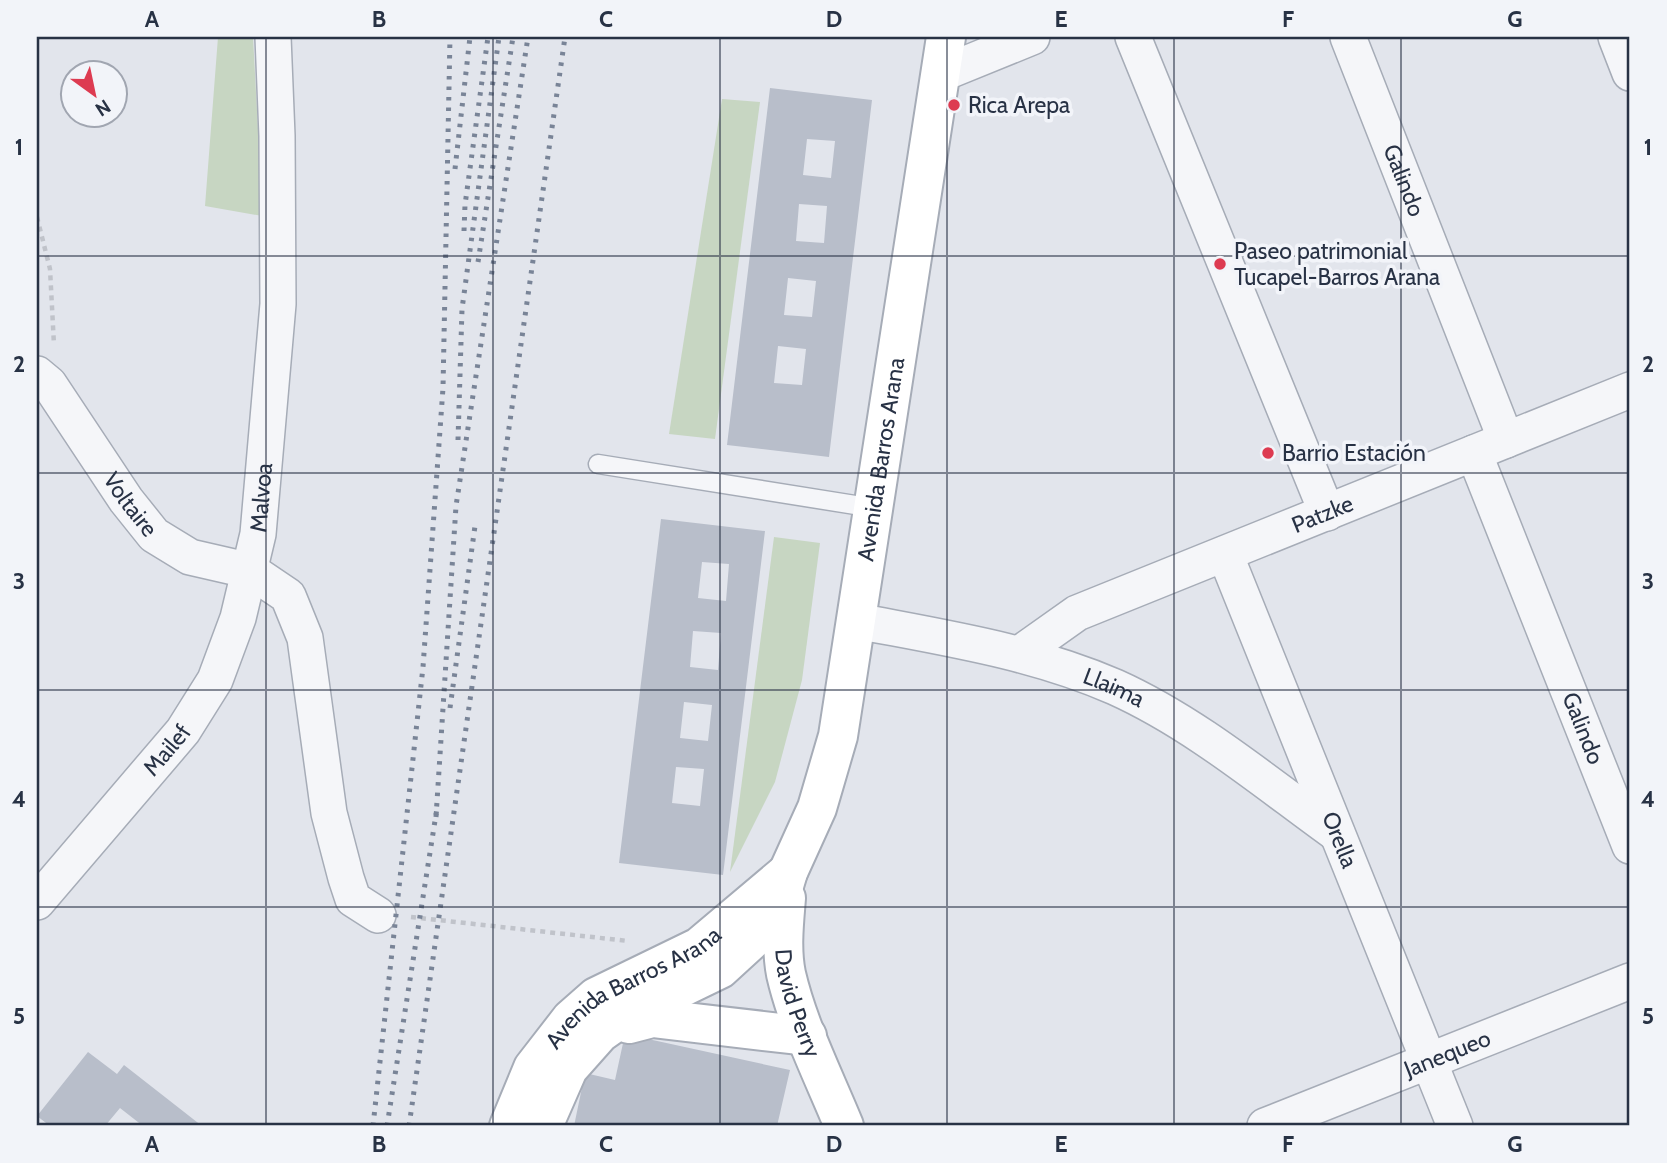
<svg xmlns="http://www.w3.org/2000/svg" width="1667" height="1163" viewBox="0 0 1667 1163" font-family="Cabin,sans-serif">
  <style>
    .green { fill: #c7d6c2 }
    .building { fill: #b8beca; fill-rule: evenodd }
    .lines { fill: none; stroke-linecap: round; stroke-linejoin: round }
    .lane-casing { stroke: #a6acb7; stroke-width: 21 }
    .street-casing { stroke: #a6acb7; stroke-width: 38 }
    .secondary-casing { stroke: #a6acb7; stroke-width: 42 }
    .path { stroke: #c0c3ca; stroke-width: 4.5; stroke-dasharray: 5 5; stroke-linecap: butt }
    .lane { stroke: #f5f6f9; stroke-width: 18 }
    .street { stroke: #f5f6f9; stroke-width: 35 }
    .secondary { stroke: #fff; stroke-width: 38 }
    .rail { stroke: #798497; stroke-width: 5; stroke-dasharray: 3.5 7; stroke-linecap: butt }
    .grid { fill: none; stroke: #283245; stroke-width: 2; stroke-opacity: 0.55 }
    .poi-dot { fill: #dd3b51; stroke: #f2f4f9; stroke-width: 2.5 }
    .labels { text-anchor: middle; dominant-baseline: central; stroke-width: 7; stroke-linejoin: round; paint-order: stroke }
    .poi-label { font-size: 23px; fill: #283245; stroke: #f2f4f9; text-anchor: start }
    .street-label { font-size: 23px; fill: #283245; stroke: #f2f4f9 }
    .neatline { fill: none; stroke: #283245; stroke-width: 2.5 }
    .grid-label { font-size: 23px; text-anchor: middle; font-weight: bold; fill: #283245 }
  </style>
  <rect width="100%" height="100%" fill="#e2e5ec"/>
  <!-- green -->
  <g class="green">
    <polygon points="218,37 253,37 260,166 268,217 205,206"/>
    <polygon points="722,99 760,102 715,439 669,434"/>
    <polygon points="774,537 820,543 802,680 775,782 730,872"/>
  </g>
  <!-- building -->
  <g class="building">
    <path d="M770 88 872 100 829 457 727 445ZM807 139 835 141 831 178 803 175ZM799 204 827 206 824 243 796 241ZM788 278 816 281 812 317 784 315ZM778 346 806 349 802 385 774 383Z"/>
    <path d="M661 519 765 531 723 875 619 863ZM702 562 729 564 726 601 698 598ZM693 631 721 633 718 670 690 667ZM684 702 712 705 708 741 680 738ZM676 767 704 769 700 806 672 803Z"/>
    <polygon points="625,1034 790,1070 777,1126 574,1126 585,1073 615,1080"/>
    <polygon points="88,1052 117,1074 124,1065 202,1126 143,1126 120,1108 105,1126 50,1126 37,1116"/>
  </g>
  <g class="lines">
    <!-- lane casing -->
    <g class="lane-casing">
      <polyline id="lane" points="598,464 874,508"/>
    </g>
    <!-- street casing -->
    <g class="street-casing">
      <g id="street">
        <polyline points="1133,37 1327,513"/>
        <path id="s1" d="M1348 37 1506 440"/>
        <polyline points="1616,37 1630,73"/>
        <polyline points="941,74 1032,37"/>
        <path id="s2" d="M37 374 49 384 126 500 154 535 190 557 251 571 288 596 305 638 329 813 346 878 353 899 378 915"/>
        <path id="s3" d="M1474 453 1630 846"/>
        <path id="s4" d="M1225 554 1455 1126"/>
        <path id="s5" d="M857 621C945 638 1032 651 1115 687 1195 723 1266 783 1337 834"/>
        <path id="s6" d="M1022 652 1077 613 1630 390"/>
        <path id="s7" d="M37 902 183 731 215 680 238 618 258 534 278 304 277 136 273 37"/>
        <path id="s8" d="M1265 1126 1630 981"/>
      </g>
    </g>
    <!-- secondary casing -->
    <g class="secondary-casing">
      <g id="secondary">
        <path id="s9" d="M786 898C784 923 781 949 786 974 798 1026 824 1077 844 1126"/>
        <polyline points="629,1024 652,1018 807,1036"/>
        <path id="s10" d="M509 1126 533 1068 571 1019 596 997 699 947 788 872"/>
        <path id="s11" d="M543 1126 568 1069 600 1033 627 1014 720 969 767 926 777 909 788 872 817 808 838 736 946 37"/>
      </g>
    </g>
    <!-- path -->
    <g class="path">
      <polyline points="37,217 50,269 54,345"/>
      <polyline points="411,917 628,941"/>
    </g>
    <!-- lane -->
    <use href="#lane" class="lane"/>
    <!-- street -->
    <use href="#street" class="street"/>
    <!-- secondary -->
    <use href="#secondary" class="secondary"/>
    <!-- rail -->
    <g class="rail">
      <polyline points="455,169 470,37"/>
      <polyline points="464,231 465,205 488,37"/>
      <polyline points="478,262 513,37"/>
      <polyline points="458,440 462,309 499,37"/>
      <polyline points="450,708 475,526"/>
      <polyline points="436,817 456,506 528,37"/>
      <polyline points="373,1126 423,667 443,388 450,37"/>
      <polyline points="387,1126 437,808"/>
      <polyline points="409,1126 565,37"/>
    </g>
  </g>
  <!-- grid -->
  <path class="grid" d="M266 37V1126M493 37V1126M720 37V1126M947 37V1126M1174 37V1126M1401 37V1126M37 256H1630M37 473H1630M37 690H1630M37 907H1630"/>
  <!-- markers -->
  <g class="poi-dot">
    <circle cx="954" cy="105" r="7"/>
    <circle cx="1220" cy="264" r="7"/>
    <circle cx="1268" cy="453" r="7"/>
  </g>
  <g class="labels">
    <!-- poi labels -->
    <g class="poi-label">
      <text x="968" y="105">Rica Arepa</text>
      <text x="1234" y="251">Paseo patrimonial<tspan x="1234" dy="26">Tucapel-Barros Arana</tspan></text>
      <text x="1282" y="453">Barrio Estación</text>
    </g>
    <!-- street labels -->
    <g class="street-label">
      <text stroke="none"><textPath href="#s1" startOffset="154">Galindo</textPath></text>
      <text stroke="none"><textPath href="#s11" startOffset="794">Avenida Barros Arana</textPath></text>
      <text stroke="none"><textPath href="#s7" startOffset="474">Malvoa</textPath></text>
      <text stroke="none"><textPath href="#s2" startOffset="161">Voltaire</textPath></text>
      <text stroke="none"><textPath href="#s6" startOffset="332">Patzke</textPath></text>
      <text stroke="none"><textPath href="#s5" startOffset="266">Llaima</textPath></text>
      <text stroke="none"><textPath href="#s3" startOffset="296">Galindo</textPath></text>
      <text stroke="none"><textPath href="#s7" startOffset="200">Mailef</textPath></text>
      <text stroke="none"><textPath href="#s4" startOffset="308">Orella</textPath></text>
      <text stroke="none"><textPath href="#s10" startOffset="194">Avenida Barros Arana</textPath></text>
      <text stroke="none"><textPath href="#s9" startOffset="107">David Perry</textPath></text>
      <text stroke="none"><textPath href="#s8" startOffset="196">Janequeo</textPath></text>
    </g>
  </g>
  <!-- border -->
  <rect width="1667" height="1163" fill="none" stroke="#f2f4f9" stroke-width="77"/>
  <!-- north arrow -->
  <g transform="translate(94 94) rotate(147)"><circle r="33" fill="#f2f4f9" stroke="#a1a6b1" stroke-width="2"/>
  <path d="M0-5L12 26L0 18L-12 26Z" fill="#dd3b51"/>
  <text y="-10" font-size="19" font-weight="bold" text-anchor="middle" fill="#283245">N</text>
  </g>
  <rect x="38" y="38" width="1590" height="1086" class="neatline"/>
  <g class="grid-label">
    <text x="152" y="27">A</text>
    <text x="379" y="27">B</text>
    <text x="606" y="27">C</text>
    <text x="834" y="27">D</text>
    <text x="1061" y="27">E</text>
    <text x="1288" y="27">F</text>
    <text x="1515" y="27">G</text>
    <text x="19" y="155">1</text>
    <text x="1648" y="155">1</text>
    <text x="19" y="372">2</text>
    <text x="1648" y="372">2</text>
    <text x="19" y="589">3</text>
    <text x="1648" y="589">3</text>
    <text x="19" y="807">4</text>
    <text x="1648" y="807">4</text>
    <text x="19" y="1024">5</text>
    <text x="1648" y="1024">5</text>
    <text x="152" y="1152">A</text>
    <text x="379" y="1152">B</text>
    <text x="606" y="1152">C</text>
    <text x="834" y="1152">D</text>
    <text x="1061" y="1152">E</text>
    <text x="1288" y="1152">F</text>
    <text x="1515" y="1152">G</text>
  </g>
</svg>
